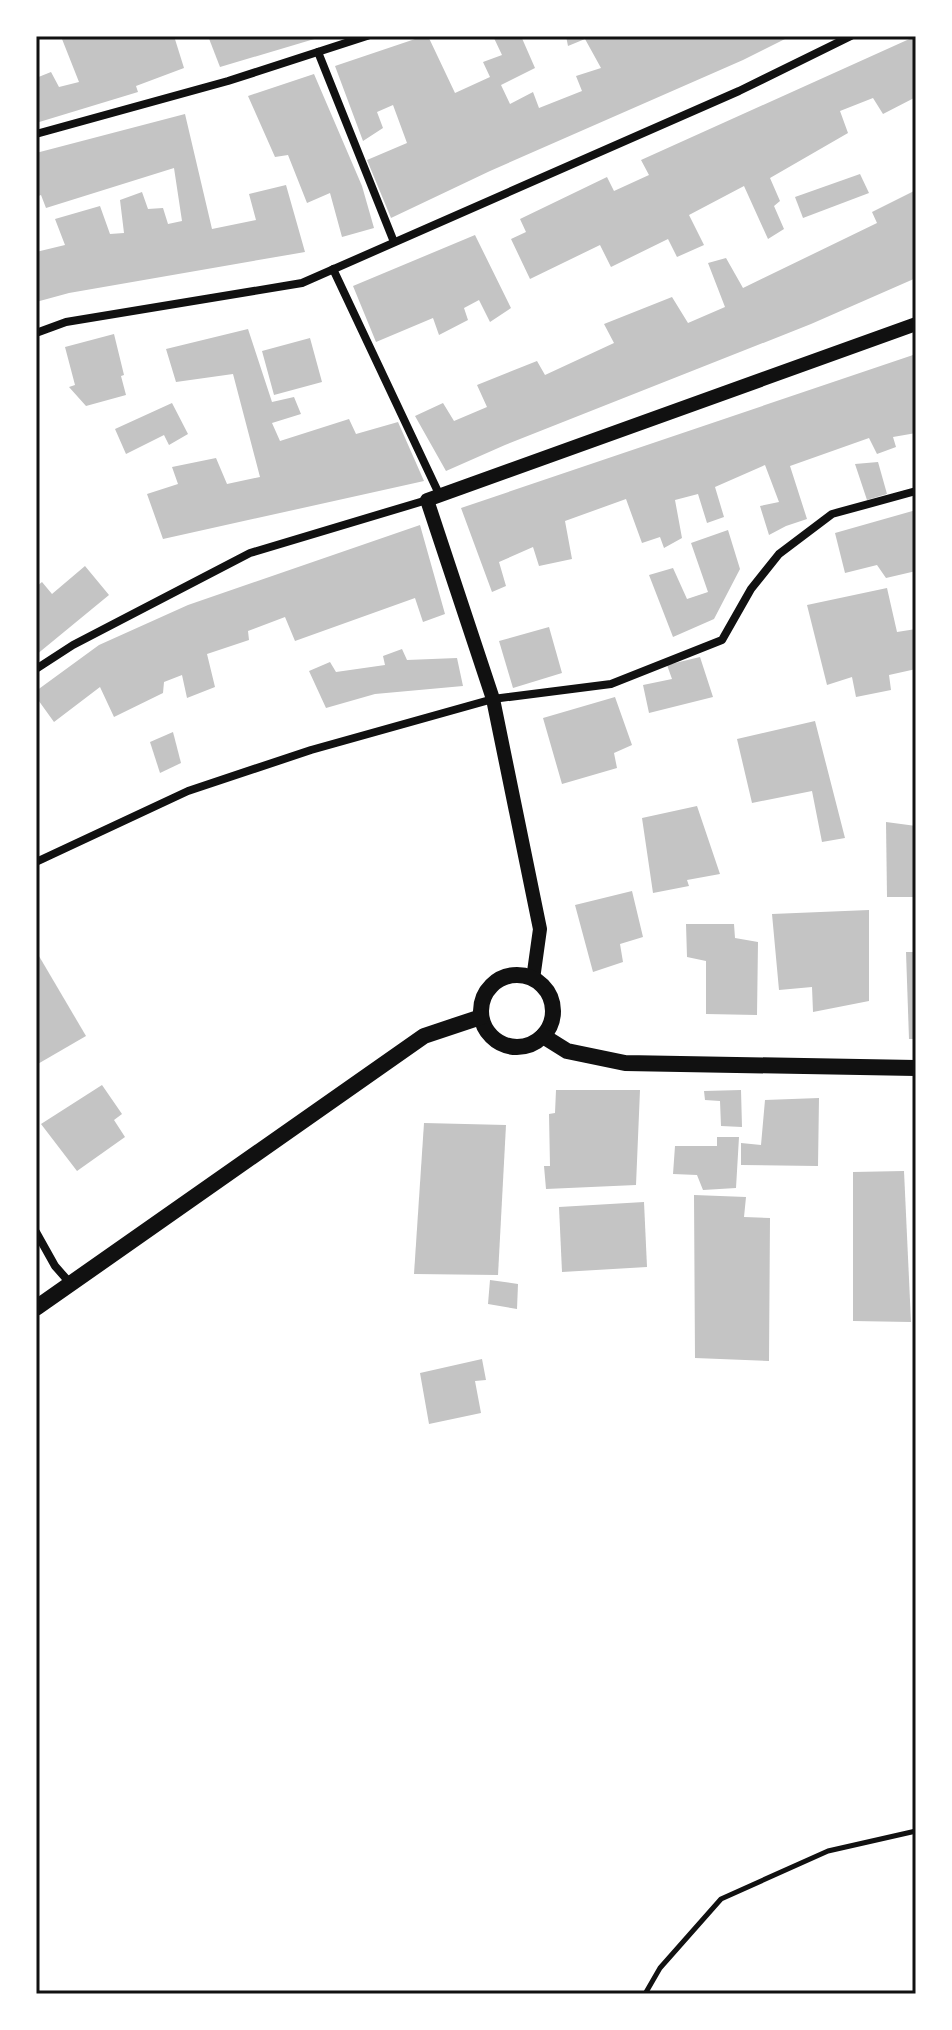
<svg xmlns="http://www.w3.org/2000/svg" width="952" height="2030" viewBox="0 0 952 2030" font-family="Commissioner,sans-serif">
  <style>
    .building { fill: #c4c4c4 }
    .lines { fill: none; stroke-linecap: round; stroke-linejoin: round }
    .path { stroke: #111; stroke-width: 5 }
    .minor { stroke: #111; stroke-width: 8 }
    .tertiary { stroke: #111; stroke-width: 14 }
    .secondary { stroke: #111; stroke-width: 16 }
    .neatline { fill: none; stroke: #111; stroke-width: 3 }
  </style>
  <rect width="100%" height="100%" fill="#fff"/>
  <!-- building -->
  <g class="building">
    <polygon points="73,36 174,36 184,68 136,86 138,92 36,123 36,78 51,72 59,87 79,82 62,39"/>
    <polygon points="208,36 321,36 321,37 220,67"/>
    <polygon points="424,36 428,36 455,93 490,77 483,62 502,55 493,36 521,36 535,68 501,85 510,104 533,92 539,108 582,91 576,76 601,68 585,39 568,46 566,36 791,36 743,60 490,171 391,218 367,160 407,143 393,105 377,112 383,128 363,141 335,66"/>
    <polygon points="916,36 916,97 883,114 873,98 840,111 848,133 770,178 780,201 774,206 784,229 768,239 744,186 689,215 704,245 677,257 668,239 611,267 600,245 530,279 511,239 526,232 520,219 607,177 614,191 649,175 641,160"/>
    <polygon points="314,74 362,186 374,228 342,237 330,193 307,203 288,155 275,157 248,96"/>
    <polygon points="185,114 212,229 256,220 249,194 286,185 305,252 69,293 36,302 36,252 65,245 55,219 100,206 110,234 124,233 120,200 142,192 148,209 163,208 168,224 182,221 174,168 46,208 41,195 36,197 36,153"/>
    <polygon points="860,174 869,193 803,218 795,197"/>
    <polygon points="916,190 916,278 811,324 505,445 446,471 415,416 443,403 454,421 487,407 477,385 537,361 545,375 614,343 604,324 672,297 688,323 725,307 708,263 726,258 743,288 877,223 872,212"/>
    <polygon points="475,235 511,308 490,322 479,300 464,308 468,320 439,335 433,318 376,342 353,286"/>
    <polygon points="248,329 272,402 294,397 301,414 272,423 280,441 349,419 356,434 398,422 424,481 163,539 147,494 178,484 172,467 216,458 227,484 260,477 233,374 176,382 166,349"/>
    <polygon points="114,334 124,375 121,376 126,395 86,406 69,387 75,385 65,347"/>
    <polygon points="310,338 322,382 274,395 262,351"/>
    <polygon points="916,354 916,433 893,437 896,447 877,454 869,438 790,466 807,519 786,526 769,535 760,506 779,502 765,465 715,487 724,517 707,523 698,494 675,500 682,538 664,548 660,537 642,543 626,499 565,521 572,559 539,566 533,547 499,562 506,586 492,592 461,508"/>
    <polygon points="172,403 188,434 169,445 164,435 126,454 115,429"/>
    <polygon points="878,462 887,494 867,500 855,464"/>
    <polygon points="916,510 916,571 886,578 877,565 845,573 835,533"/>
    <polygon points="420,525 445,614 423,622 415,598 295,641 285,617 248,631 249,640 207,654 215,687 187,698 182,675 164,682 163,693 114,717 100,687 54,722 36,697 36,691 99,645 188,605"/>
    <polygon points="728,530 740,569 714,619 673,637 649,575 673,568 687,599 708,592 691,543"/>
    <polygon points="85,566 109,595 36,655 36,587 42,582 52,594"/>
    <polygon points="887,588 897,632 916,629 916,669 889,675 891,690 856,697 852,677 827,685 807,605"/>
    <polygon points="549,627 562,673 513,688 499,641"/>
    <polygon points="402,649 407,660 457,658 463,686 375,694 326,708 309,671 330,662 336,672 385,665 383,656"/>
    <polygon points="700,657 713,697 649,713 643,685 672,679 667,665"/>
    <polygon points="615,697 632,745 614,753 617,768 562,784 543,718"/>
    <polygon points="815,721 845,838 822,842 812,791 752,803 737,739"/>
    <polygon points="173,732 181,763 160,773 150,742"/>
    <polygon points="697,806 720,874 687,880 689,886 653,893 642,818"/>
    <polygon points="886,822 916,826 916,897 887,897"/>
    <polygon points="632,891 643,937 620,944 623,962 593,972 575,905"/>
    <polygon points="869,910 869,1001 813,1012 812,987 779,990 772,914"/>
    <polygon points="686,924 734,924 735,938 758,942 757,1015 706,1014 706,961 687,957"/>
    <polygon points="36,951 86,1036 36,1065"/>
    <polygon points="906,952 916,952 916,1039 909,1039"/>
    <polygon points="102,1085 122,1114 114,1120 125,1137 77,1171 41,1124"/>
    <polygon points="556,1090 640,1090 636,1185 546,1189 544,1166 550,1166 549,1114 555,1113"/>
    <polygon points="741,1090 742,1127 721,1126 720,1101 705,1100 704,1091"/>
    <polygon points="819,1098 818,1166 741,1165 741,1143 761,1145 765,1100"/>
    <polygon points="424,1123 506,1125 498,1275 414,1274"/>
    <polygon points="717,1137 739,1137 736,1188 703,1190 697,1175 673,1174 675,1146 717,1146"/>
    <polygon points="904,1171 911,1322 853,1321 853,1172"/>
    <polygon points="694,1195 746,1197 744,1217 770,1218 769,1361 695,1358"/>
    <polygon points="644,1202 647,1267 562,1272 559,1207"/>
    <polygon points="490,1280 518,1284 517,1309 488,1304"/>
    <polygon points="482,1359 486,1380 475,1381 481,1413 429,1424 420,1373"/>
  </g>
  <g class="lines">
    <!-- path -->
    <polyline class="path" points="645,1994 660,1968 721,1899 828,1851 916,1831"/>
    <!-- minor -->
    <g class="minor">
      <polyline points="318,52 394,242"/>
      <polyline points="36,134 228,81 367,36"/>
      <polyline points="333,269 440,496"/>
      <polyline points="36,333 66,322 302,283 739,91 851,36"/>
      <polyline points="36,669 73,645 250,553 427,500"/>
      <polyline points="36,862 188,791 311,750 493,699 611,684 722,640 751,589 779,554 832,514 916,491"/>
      <polyline points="36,1232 55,1266 70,1283"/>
    </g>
    <!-- tertiary -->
    <polyline class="tertiary" points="533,979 540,929 493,699 427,500 916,324"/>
    <!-- secondary -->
    <g class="secondary">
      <circle cx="517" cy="1011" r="36"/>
      <polyline points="543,1036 567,1051 625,1063 916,1068"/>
      <polyline points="36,1308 424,1036 481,1017"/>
    </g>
  </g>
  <!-- border -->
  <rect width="952" height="2030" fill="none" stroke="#ffffff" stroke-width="76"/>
  <rect x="38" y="38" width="876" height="1954" class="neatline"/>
</svg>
